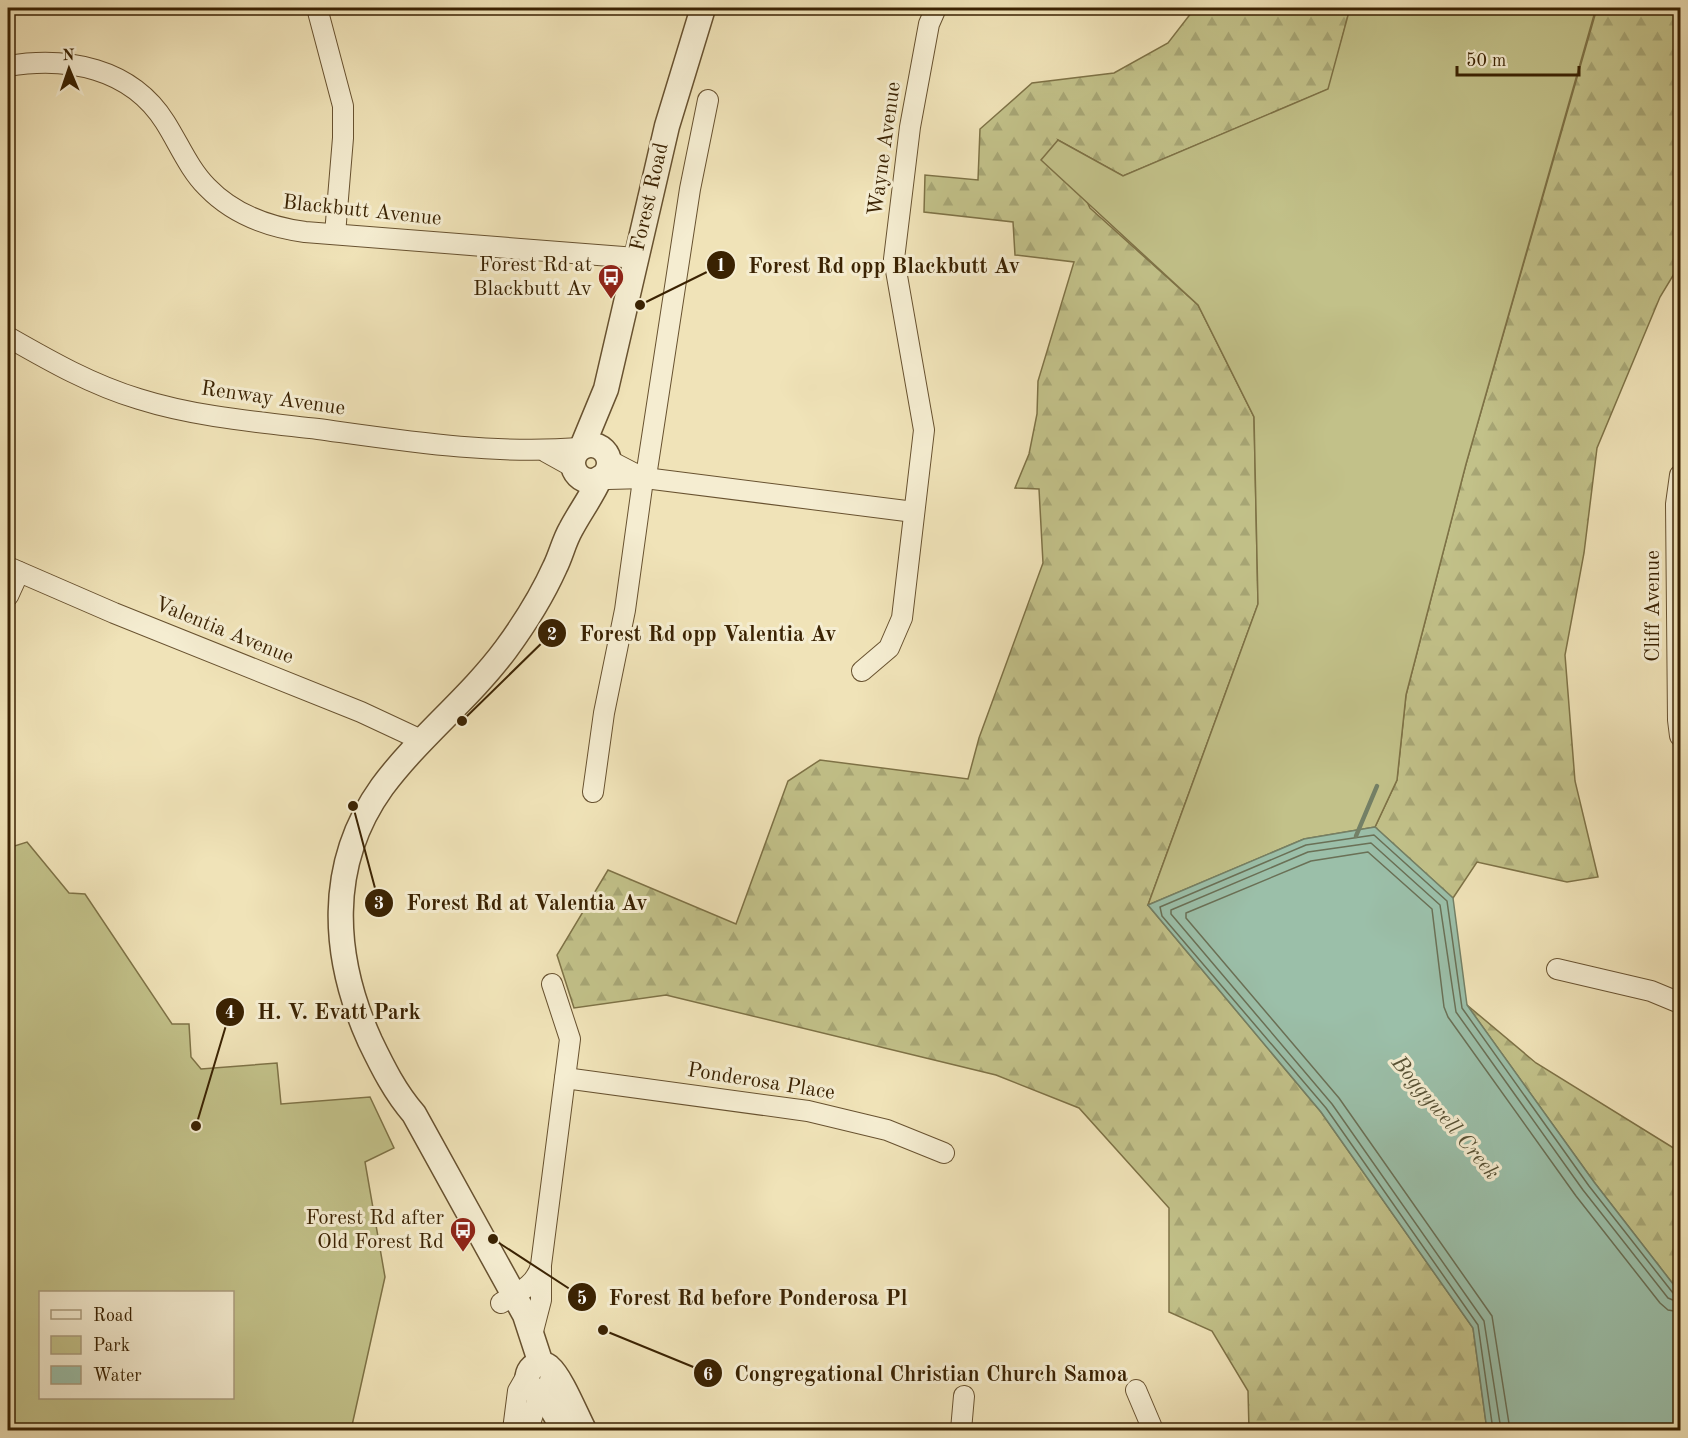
<svg xmlns="http://www.w3.org/2000/svg" width="1688" height="1438" viewBox="0 0 1688 1438" font-family="'Old Standard TT',serif">
  <style>
    .forest { fill: url(#forest-firs); stroke: #7e7246; stroke-width: 1.5 }
    .green { fill: #c2c189; stroke: #7e7246; stroke-width: 1.5; fill-rule: evenodd }
    .water { fill: #9bbfa9; stroke: #748066; stroke-width: 1.5 }
    .lines { fill: none; stroke-linecap: round; stroke-linejoin: round }
    .shore { stroke: #6a7056; stroke-width: 1.5 }
    .stream { stroke: #748066; stroke-width: 4.5 }
    .minor-casing { stroke: #685230; stroke-width: 22 }
    .tertiary-casing { stroke: #685230; stroke-width: 27 }
    .minor { stroke: #f5edd1; stroke-width: 20 }
    .tertiary { stroke: #f5edd1; stroke-width: 24 }
    .labels { text-anchor: middle; dominant-baseline: central; stroke-width: 6; stroke-linejoin: round; paint-order: stroke }
    .street-label { font-size: 21px; fill: #3a2202; stroke: #f5edd1 }
    .poi-label { font-size: 21px; fill: #3a2202; stroke: #f5edd1; text-anchor: end }
    .water-label { font-size: 22px; font-style: italic; fill: #575134; stroke: #f5edd1 }
    .leader { fill: none; stroke: #3a2202; stroke-width: 2 }
    .callout-dot { fill: #3a2202; stroke: #f5edd1; stroke-width: 2 }
    .mark-label { font-size: 18px; text-anchor: middle; font-weight: bold; fill: #fff }
    .callout-label { font-size: 22px; text-anchor: middle; font-weight: bold; fill: #3a2202; stroke: #f5edd1; stroke-width: 6; stroke-linejoin: round; paint-order: stroke }
  </style>
  <defs>
    <pattern id="forest-firs" width="22" height="20" patternUnits="userSpaceOnUse" patternTransform="scale(1.5)"><rect width="22" height="20" fill="#c2c189"/><path d="M5 1l3.5 6h-7zM16 11l3.5 6h-7z" fill="#a7a675"/></pattern>
  </defs>
  <rect width="100%" height="100%" fill="#f0e3b8"/>
  <filter id="stains"><feTurbulence type="fractalNoise" baseFrequency=".00333" numOctaves="4"/><feColorMatrix values="0 0 0 0 .2 0 0 0 0 .09 0 0 0 0 .02 0 0 0 .5 -.17"/></filter>
  <radialGradient id="worn" r=".72"><stop offset=".6" stop-color="#630" stop-opacity="0"/><stop offset="1" stop-color="#630" stop-opacity=".3"/></radialGradient>
  <!-- forest -->
  <g class="forest">
    <polygon points="1195,8 1350,8 1329,89 1123,176 1058,140 1090,208 1198,305 1254,417 1258,604 1148,905 1321,1112 1473,1328 1487,1430 1249,1430 1248,1391 1212,1331 1169,1312 1169,1208 1079,1108 996,1075 666,995 574,1008 557,955 608,870 736,924 788,781 820,760 968,779 979,738 1043,563 1039,489 1015,488 1029,454 1037,414 1038,381 1074,262 1015,255 1013,222 924,212 925,175 978,180 980,129 1032,83 1114,73 1168,43"/>
    <polygon points="1597,8 1680,8 1680,264 1660,297 1597,448 1584,553 1565,655 1575,781 1598,877 1567,882 1477,862 1453,898 1375,827 1397,780 1406,695 1466,464"/>
    <polygon points="1467,1005 1536,1063 1680,1152 1680,1293 1594,1182"/>
  </g>
  <!-- green -->
  <g class="green">
    <polygon points="1350,8 1596,8 1466,464 1406,695 1397,780 1375,827 1304,839 1148,905 1258,604 1254,417 1198,305 1041,160 1058,140 1123,176 1328,89"/>
    <path d="M27 842 69 893 85 894 172 1024H189L191 1057 201 1069 277 1063 281 1104 370 1097 394 1148 365 1162 385 1277 351 1430H8V848ZM40 1292H232V1398H40Z"/>
  </g>
  <!-- water -->
  <polygon class="water" points="1375,827 1453,898 1467,1005 1594,1182 1680,1293 1680,1430 1487,1430 1473,1328 1321,1112 1148,905 1304,839"/>
  <g class="lines">
    <!-- shore -->
    <g class="shore">
      <polyline points="1493,1430 1478,1325 1326,1108 1162,916 1160,907 1306,845 1374,835 1447,901 1462,1008 1589,1186 1673,1293 1680,1296"/>
      <polyline points="1501,1430 1484,1321 1332,1104 1171,914 1171,910 1308,852 1371,843 1440,905 1456,1012 1583,1190 1668,1298 1680,1303"/>
      <polyline points="1510,1430 1492,1316 1339,1098 1186,918 1186,913 1311,861 1368,852 1432,909 1444,1007 1448,1017 1576,1196 1660,1303 1668,1310 1680,1312"/>
    </g>
    <!-- stream -->
    <polyline class="stream" points="1356,836 1377,786"/>
    <!-- minor casing -->
    <g class="minor-casing">
      <g id="minor">
        <polyline points="317,8 343,106 343,138 335,234"/>
        <path d="M8 66C67 56 131 68 165 122 179 144 189 169 207 187 234 215 268 227 305 232L636 258"/>
        <path d="M8 337C50 361 92 385 139 399 196 417 258 422 318 429 405 441 492 455 580 448"/>
        <polyline points="546,452 573,467"/>
        <polyline points="608,460 639,476"/>
        <polyline points="1680,475 1676,504 1678,720 1680,736"/>
        <polyline points="602,476 608,479 645,478 914,512"/>
        <polyline points="8,567 114,613 361,712 421,740"/>
        <polyline points="8,596 19,572"/>
        <polyline points="862,671 889,648 902,618 924,430 894,259 910,127 929,24 936,8"/>
        <polyline points="593,792 604,713 625,610 642,487 647,470 690,189 708,100"/>
        <polyline points="1557,969 1651,991 1680,1003"/>
        <polyline points="565,1078 808,1111 887,1130 944,1153"/>
        <path d="M501 1303C517 1293 536 1286 541 1265L570 1039 552 984"/>
        <polyline points="532,1335 541,1300 541,1268"/>
        <polyline points="1136,1390 1153,1430"/>
        <polyline points="513,1430 518,1391 526,1377"/>
        <polyline points="528,1430 540,1392"/>
        <polyline points="961,1430 964,1396"/>
      </g>
    </g>
    <!-- tertiary casing -->
    <g class="tertiary-casing">
      <g id="tertiary">
        <circle cx="591" cy="463" r="18"/>
        <polyline points="582,447 606,389 667,126 703,8"/>
        <path d="M541 1364 525 1315 414 1114C395 1092 383 1068 370 1041 332 957 326 865 382 787 419 737 469 699 506 649 525 623 542 596 555 567 561 555 564 541 571 529 580 512 592 496 600 478"/>
        <path d="M553 1374 551 1386 544 1392 531 1389C521 1376 534 1356 549 1367 561 1377 576 1415 584 1430"/>
        <polyline points="542,1392 564,1430"/>
      </g>
    </g>
    <!-- minor -->
    <use href="#minor" class="minor"/>
    <!-- tertiary -->
    <use href="#tertiary" class="tertiary"/>
  </g>
  <!-- icons -->
  <defs>
    <g id="bus-pin" transform="scale(1.35)"><path d="M0 17L-7.5 6A9.5 9.5 0 1 1 7.5 6Z" fill="#8f2418" stroke="#f5edd1"/><path d="M-5-6H5V4H4V6H2V4H-2V6H-4V4H-5ZM-3.5-4V0h7V-4ZM-3.5 1.2v1.5H-2V1.2ZM2 1.2v1.5H3.5V1.2Z" fill="#fff"/></g>
  </defs>
  <g fill-rule="evenodd">
    <use href="#bus-pin" x="611" y="277"/>
    <use href="#bus-pin" x="463" y="1230"/>
  </g>
  <g class="labels">
    <!-- street labels -->
    <g class="street-label">
      <text transform="translate(885 149) rotate(-82)">Wayne Avenue</text>
      <text transform="translate(650 197) rotate(-77)">Forest Road</text>
      <text transform="translate(362 211) rotate(6)">Blackbutt Avenue</text>
      <text transform="translate(273 399) rotate(8)">Renway Avenue</text>
      <text transform="translate(1653 606) rotate(-90)">Cliff Avenue</text>
      <text transform="translate(224 631) rotate(22)">Valentia Avenue</text>
      <text transform="translate(761 1082) rotate(9)">Ponderosa Place</text>
    </g>
    <!-- poi labels -->
    <g class="poi-label">
      <text x="592" y="265">Forest Rd at<tspan x="592" dy="24">Blackbutt Av</tspan></text>
      <text x="444" y="1218">Forest Rd after<tspan x="444" dy="24">Old Forest Rd</tspan></text>
    </g>
    <!-- water labels -->
    <g class="water-label">
      <text transform="translate(1445 1118) rotate(50)">Boggywell Creek</text>
    </g>
  </g>
  <!-- callouts -->
  <path class="leader" d="M640 305L721 265M462 721L552 633M353 806L379 903M196 1126L230 1012M493 1239L582 1297M603 1330L708 1373"/>
  <g class="callout-dot">
    <circle cx="640" cy="305" r="6"/>
    <circle cx="462" cy="721" r="6"/>
    <circle cx="353" cy="806" r="6"/>
    <circle cx="196" cy="1126" r="6"/>
    <circle cx="493" cy="1239" r="6"/>
    <circle cx="603" cy="1330" r="6"/>
    <circle cx="721" cy="265" r="15"/>
    <circle cx="552" cy="633" r="15"/>
    <circle cx="379" cy="903" r="15"/>
    <circle cx="230" cy="1012" r="15"/>
    <circle cx="582" cy="1297" r="15"/>
    <circle cx="708" cy="1373" r="15"/>
  </g>
  <g class="mark-label">
    <text x="721" y="271">1</text>
    <text x="552" y="640">2</text>
    <text x="379" y="909">3</text>
    <text x="230" y="1018">4</text>
    <text x="582" y="1304">5</text>
    <text x="708" y="1380">6</text>
  </g>
  <g class="callout-label">
    <text x="884" y="273">Forest Rd opp Blackbutt Av</text>
    <text x="708" y="641">Forest Rd opp Valentia Av</text>
    <text x="527" y="910">Forest Rd at Valentia Av</text>
    <text x="339" y="1019">H. V. Evatt Park</text>
    <text x="758" y="1305">Forest Rd before Ponderosa Pl</text>
    <text x="931" y="1381">Congregational Christian Church Samoa</text>
  </g>
  <!-- margin -->
  <rect width="1688" height="1438" fill="none" stroke="#f0e3b8" stroke-width="30"/>
  <rect x="9" y="9" width="1670" height="1420" fill="none" stroke="#3a2202" stroke-width="3"/>
  <rect x="15" y="15" width="1658" height="1408" fill="none" stroke="#3a2202" stroke-width="1.5"/>
  <!-- legend -->
  <rect x="39" y="1291" width="195" height="108" fill="#f5edd1" stroke="#aa9c7e" stroke-width="1.5"/>
  <rect x="51" y="1310" width="30" height="9" fill="#f5edd1" stroke="#aa9c7e" stroke-width="1.5"/>
  <text x="93" y="1321" font-size="18" fill="#3a2202">Road</text>
  <rect x="51" y="1336" width="30" height="18" fill="#c2c189" stroke="#aa9c7e" stroke-width="1.5"/>
  <text x="93" y="1351" font-size="18" fill="#3a2202">Park</text>
  <rect x="51" y="1366" width="30" height="18" fill="#9bbfa9" stroke="#aa9c7e" stroke-width="1.5"/>
  <text x="93" y="1381" font-size="18" fill="#3a2202">Water</text>
  <!-- north arrow -->
  <g transform="translate(69 69) rotate(358)" stroke="#f5edd1" stroke-width="4.5" paint-order="stroke">
  <path d="M0-4.5L10 22L0 15L-10 22Z" fill="#3a2202"/>
  <text y="-9" font-size="16" font-weight="bold" text-anchor="middle" fill="#3a2202">N</text>
  </g>
  <!-- scale -->
  <path d="M1457 66v9h122v-9" fill="none" stroke="#3a2202" stroke-width="3"/>
  <text x="1466" y="66" font-size="18" fill="#3a2202" stroke="#f5edd1" stroke-width="4.5" paint-order="stroke">50 m</text>
  <rect width="100%" height="100%" filter="url(#stains)"/>
  <rect width="100%" height="100%" fill="url(#worn)"/>
</svg>
